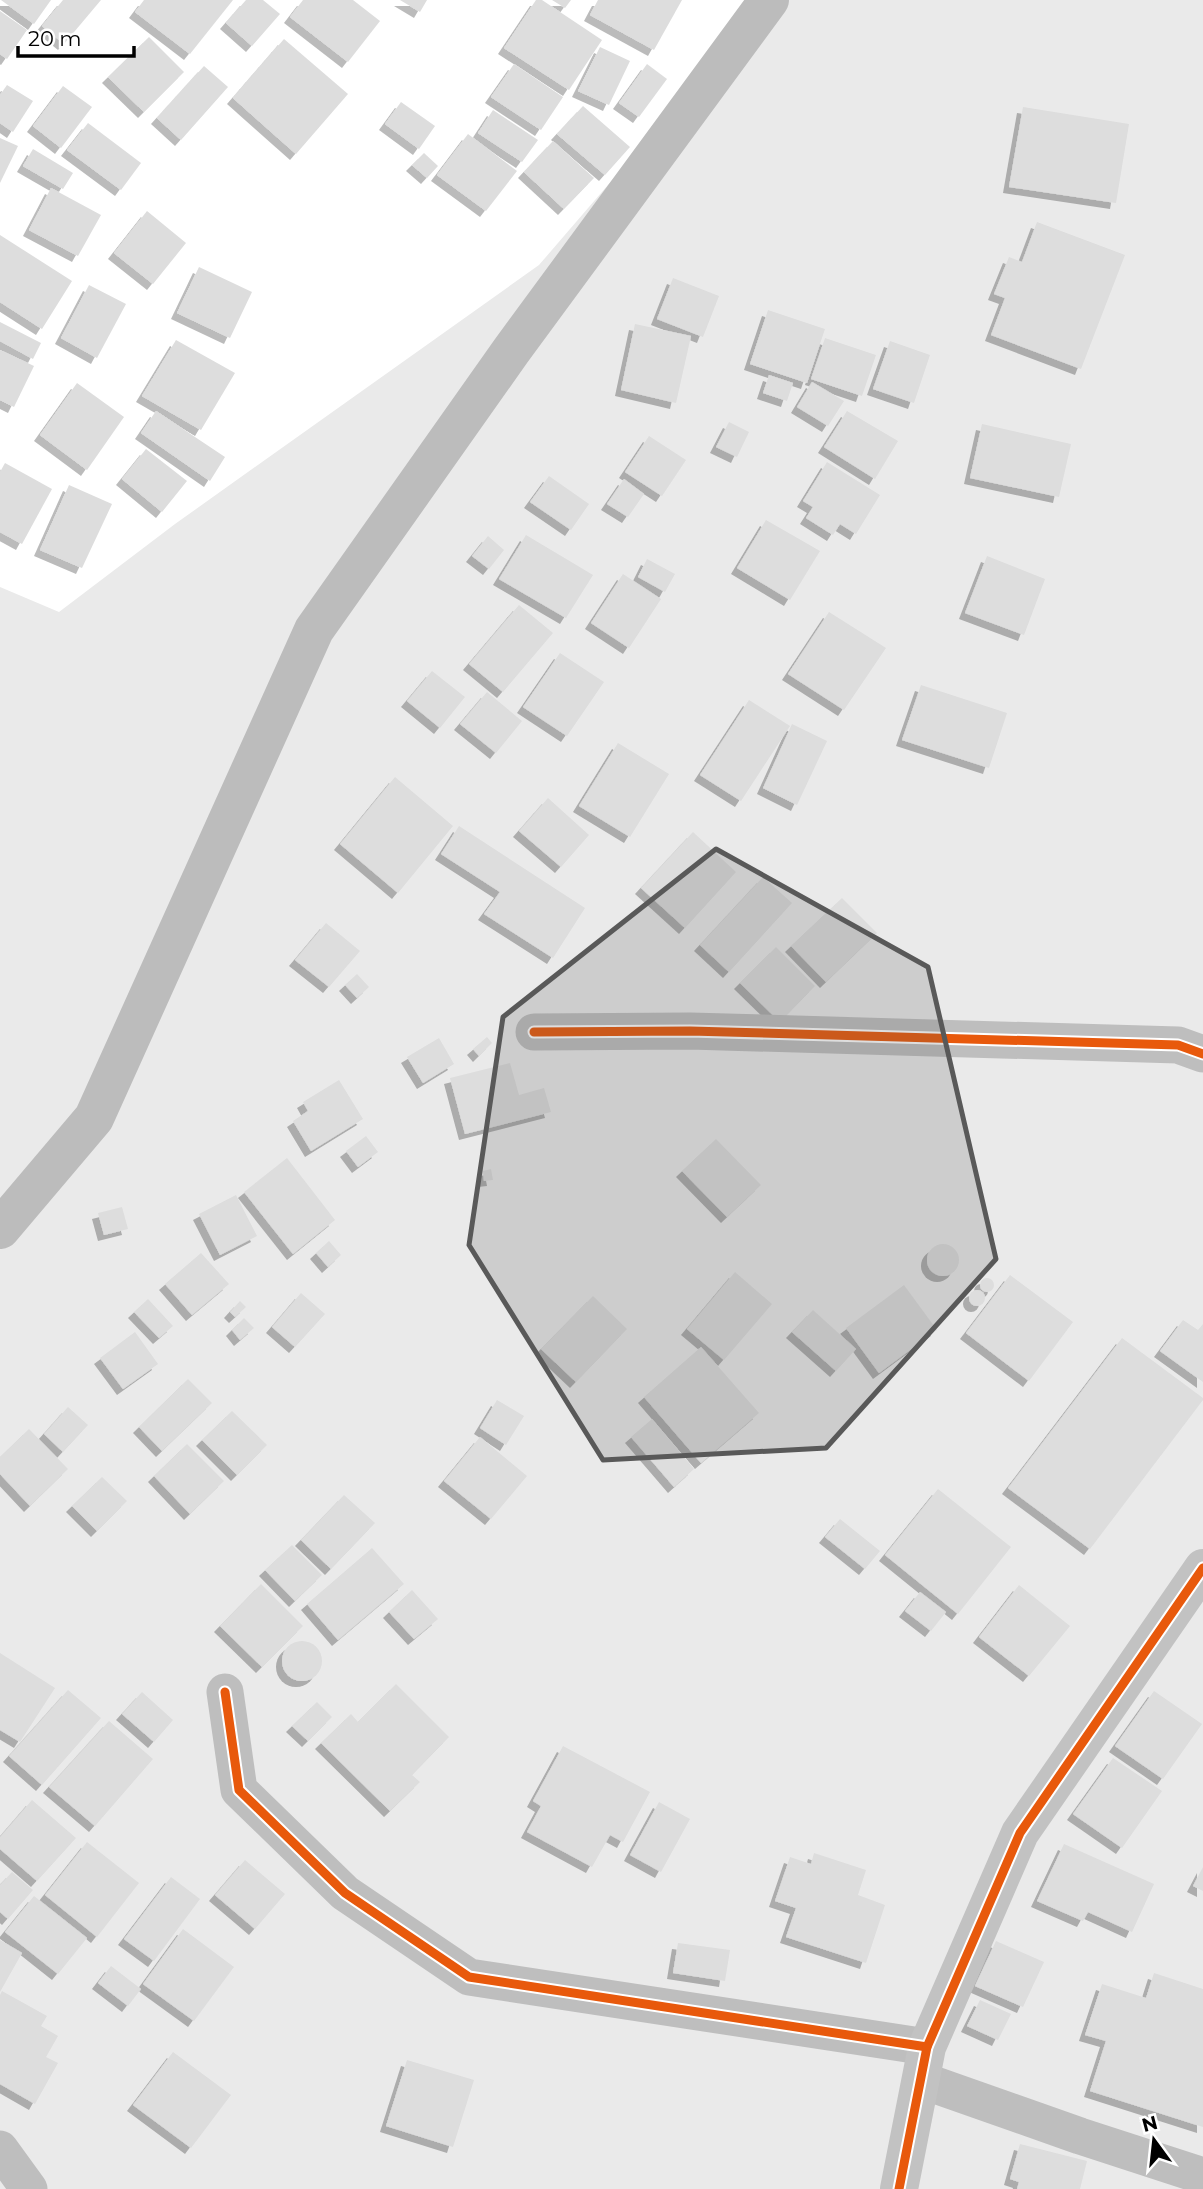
<svg xmlns="http://www.w3.org/2000/svg" width="1203" height="2189" viewBox="0 0 1203 2189" font-family="Montserrat,sans-serif">
  <style>
    .green { fill: #eaeaea }
    .lines { fill: none; stroke-linecap: round; stroke-linejoin: round }
    .canal { stroke: #bcbcbc; stroke-width: 40 }
    .building { fill: #ddd; filter: url(#shadow) }
    .street { stroke: #bebebe; stroke-width: 37 }
    .secondary { stroke: #c2c2c2; stroke-width: 38 }
    .cycleway-casing { stroke: #fff; stroke-width: 13 }
    .cycleway { stroke: #e8590c; stroke-width: 9 }
    .marked { fill: #595959; fill-opacity: 0.2; stroke: #595959; stroke-width: 5; stroke-linejoin: round }
  </style>
  <defs>
    <filter id="shadow"><feDropShadow dx="-6" dy="6" stdDeviation="0" flood-color="#0004"/></filter>
  </defs>
  <rect width="100%" height="100%" fill="#fff"/>
  <!-- green -->
  <polygon class="green" points="750,0 1203,0 1203,2189 0,2189 0,587 59,612 175,524 539,265 676,106"/>
  <g class="lines">
    <!-- canal -->
    <polyline class="canal" points="0,1229 94,1118 314,630 511,351 769,0"/>
  </g>
  <!-- building -->
  <g class="building">
    <polygon points="1,0 51,0 34,24"/>
    <polygon points="63,0 101,0 64,44 42,26"/>
    <polygon points="144,0 233,0 190,54 135,12"/>
    <polygon points="246,0 263,0 280,14 252,46 226,23"/>
    <polygon points="303,0 353,0 380,21 348,62 290,17"/>
    <polygon points="400,0 427,0 420,12"/>
    <polygon points="536,0 542,0 602,40 569,90 504,48"/>
    <polygon points="552,0 571,0 565,8"/>
    <polygon points="598,0 682,0 654,50 590,15"/>
    <polygon points="0,11 27,30 7,59 0,54"/>
    <polygon points="149,37 184,72 144,112 108,77"/>
    <polygon points="284,39 348,94 296,154 233,98"/>
    <polygon points="600,47 630,61 609,105 578,91"/>
    <polygon points="514,64 563,97 541,130 491,97"/>
    <polygon points="647,64 667,79 639,117 619,103"/>
    <polygon points="204,66 228,87 181,140 157,118"/>
    <polygon points="7,85 33,101 13,132 0,123 0,95"/>
    <polygon points="63,86 92,107 61,148 33,126"/>
    <polygon points="401,102 435,126 419,149 385,124"/>
    <polygon points="583,106 630,147 605,175 557,134"/>
    <polygon points="1023,107 1129,124 1116,203 1009,187"/>
    <polygon points="493,110 538,140 522,162 478,133"/>
    <polygon points="88,123 141,163 121,190 67,150"/>
    <polygon points="468,134 517,171 486,211 437,175"/>
    <polygon points="0,138 18,146 0,183"/>
    <polygon points="553,141 594,178 564,209 524,172"/>
    <polygon points="33,149 73,173 63,189 23,166"/>
    <polygon points="424,153 438,166 427,178 412,165"/>
    <polygon points="51,188 101,215 78,256 29,230"/>
    <polygon points="147,211 186,243 153,284 114,253"/>
    <polygon points="1037,222 1125,255 1081,369 991,335 1005,298 994,294 1009,257 1022,262"/>
    <polygon points="0,235 72,281 42,329 0,302"/>
    <polygon points="199,267 252,292 230,338 177,313"/>
    <polygon points="673,278 719,296 703,337 657,319"/>
    <polygon points="89,285 126,304 97,358 61,338"/>
    <polygon points="768,310 825,329 807,383 750,364"/>
    <polygon points="0,322 41,343 33,359 0,341"/>
    <polygon points="635,324 691,336 676,403 621,390"/>
    <polygon points="825,338 876,355 862,396 811,379"/>
    <polygon points="176,340 235,373 201,430 142,396"/>
    <polygon points="890,341 930,355 914,403 873,389"/>
    <polygon points="0,350 34,366 14,407 0,400"/>
    <polygon points="769,375 793,383 787,401 763,393"/>
    <polygon points="812,382 844,401 828,426 797,407"/>
    <polygon points="77,383 124,417 87,470 40,435"/>
    <polygon points="156,411 225,457 210,481 141,433"/>
    <polygon points="847,411 898,441 875,479 824,447"/>
    <polygon points="729,422 749,432 737,457 716,447"/>
    <polygon points="982,424 1071,444 1059,497 970,478"/>
    <polygon points="649,436 686,460 662,496 625,472"/>
    <polygon points="146,449 187,481 162,512 122,479"/>
    <polygon points="827,462 880,495 856,534 840,524 833,535 806,518 813,507 803,501"/>
    <polygon points="5,463 52,489 22,544 0,532 0,472"/>
    <polygon points="549,476 589,504 571,530 530,502"/>
    <polygon points="624,479 644,494 628,517 607,504"/>
    <polygon points="69,485 112,504 82,568 40,550"/>
    <polygon points="766,520 820,551 790,600 737,568"/>
    <polygon points="526,535 593,575 566,618 499,579"/>
    <polygon points="488,536 504,550 489,569 472,556"/>
    <polygon points="987,556 1045,579 1024,635 965,613"/>
    <polygon points="647,559 675,574 665,592 638,577"/>
    <polygon points="623,574 661,599 629,648 591,623"/>
    <polygon points="519,605 553,633 503,692 469,664"/>
    <polygon points="829,612 886,648 844,710 788,674"/>
    <polygon points="560,653 604,682 567,736 523,707"/>
    <polygon points="432,671 465,697 440,728 407,701"/>
    <polygon points="921,685 1007,713 989,768 902,740"/>
    <polygon points="487,692 522,721 496,753 460,724"/>
    <polygon points="749,700 790,726 741,801 700,775"/>
    <polygon points="792,724 827,741 797,805 763,788"/>
    <polygon points="618,743 669,774 630,837 579,806"/>
    <polygon points="395,777 453,826 398,893 340,844"/>
    <polygon points="548,798 589,835 561,867 519,831"/>
    <polygon points="459,826 585,908 553,958 484,914 500,892 441,854"/>
    <polygon points="693,832 736,872 685,928 641,888"/>
    <polygon points="763,877 792,903 729,972 700,945"/>
    <polygon points="842,898 877,933 826,982 791,946"/>
    <polygon points="326,923 360,951 329,987 295,960"/>
    <polygon points="776,947 815,986 780,1022 740,983"/>
    <polygon points="357,974 369,987 357,998 345,985"/>
    <polygon points="487,1037 492,1043 479,1056 473,1049"/>
    <polygon points="439,1038 454,1064 423,1083 407,1057"/>
    <polygon points="510,1063 519,1095 544,1088 551,1112 465,1134 450,1078"/>
    <polygon points="339,1080 363,1119 311,1151 293,1121 308,1111 303,1102"/>
    <polygon points="366,1136 378,1152 358,1167 346,1151"/>
    <polygon points="716,1139 761,1185 727,1217 682,1171"/>
    <polygon points="287,1158 335,1220 293,1254 244,1192"/>
    <polygon points="491,1169 493,1180 484,1181 483,1171"/>
    <polygon points="236,1195 257,1236 220,1255 199,1214"/>
    <polygon points="122,1207 128,1229 104,1235 98,1213"/>
    <polygon points="329,1241 341,1255 328,1267 316,1253"/>
    <circle cx="943" cy="1260" r="16"/>
    <polygon points="201,1253 229,1284 192,1315 165,1284"/>
    <polygon points="735,1272 772,1304 724,1360 687,1329"/>
    <polygon points="1010,1275 1073,1322 1029,1381 966,1333"/>
    <circle cx="987" cy="1285" r="7"/>
    <polygon points="904,1285 937,1330 879,1373 846,1328"/>
    <circle cx="977" cy="1298" r="8"/>
    <polygon points="301,1293 325,1314 295,1347 272,1327"/>
    <polygon points="593,1296 627,1329 576,1382 541,1349"/>
    <polygon points="148,1299 173,1326 159,1338 134,1312"/>
    <polygon points="240,1301 246,1307 235,1317 230,1312"/>
    <polygon points="813,1310 856,1349 836,1371 792,1332"/>
    <polygon points="244,1318 254,1328 240,1340 232,1330"/>
    <polygon points="1183,1320 1198,1330 1203,1324 1203,1382 1160,1351"/>
    <polygon points="135,1332 158,1364 123,1389 100,1358"/>
    <polygon points="1122,1338 1203,1398 1203,1400 1090,1549 1008,1488"/>
    <polygon points="701,1347 759,1413 701,1463 644,1397"/>
    <polygon points="188,1379 212,1403 162,1451 139,1427"/>
    <polygon points="497,1400 524,1416 506,1445 480,1428"/>
    <polygon points="68,1407 88,1425 63,1452 44,1434"/>
    <polygon points="232,1411 267,1445 237,1475 202,1440"/>
    <polygon points="652,1419 694,1469 674,1487 631,1437"/>
    <polygon points="29,1429 68,1469 30,1506 0,1474 0,1457"/>
    <polygon points="480,1437 527,1476 491,1519 444,1481"/>
    <polygon points="187,1444 224,1481 190,1514 154,1476"/>
    <polygon points="102,1477 127,1501 97,1531 72,1506"/>
    <polygon points="938,1489 1011,1547 958,1614 885,1555"/>
    <polygon points="344,1495 375,1523 331,1569 301,1540"/>
    <polygon points="840,1519 880,1551 865,1569 825,1537"/>
    <polygon points="292,1545 322,1575 295,1601 265,1570"/>
    <polygon points="372,1548 404,1584 338,1640 307,1604"/>
    <polygon points="261,1584 303,1626 262,1667 220,1626"/>
    <polygon points="1019,1585 1070,1626 1029,1676 979,1637"/>
    <polygon points="412,1590 438,1619 414,1639 389,1612"/>
    <polygon points="920,1592 946,1612 931,1631 905,1611"/>
    <circle cx="302" cy="1661" r="20"/>
    <polygon points="0,1653 55,1688 20,1742 0,1730"/>
    <polygon points="396,1684 449,1737 412,1775 420,1782 390,1811 321,1743 351,1714 358,1722"/>
    <polygon points="68,1690 101,1718 42,1785 9,1756"/>
    <polygon points="1154,1691 1202,1724 1163,1779 1115,1746"/>
    <polygon points="142,1692 173,1720 154,1742 122,1714"/>
    <polygon points="317,1702 332,1717 308,1741 292,1726"/>
    <polygon points="109,1721 153,1759 95,1826 49,1787"/>
    <polygon points="563,1746 650,1792 623,1842 610,1835 592,1867 527,1832 541,1806 533,1801"/>
    <polygon points="1113,1758 1162,1791 1122,1848 1073,1814"/>
    <polygon points="32,1800 76,1838 37,1881 0,1849 0,1837"/>
    <polygon points="659,1802 690,1819 661,1872 630,1855"/>
    <polygon points="87,1842 139,1883 97,1937 45,1895"/>
    <polygon points="1064,1844 1154,1884 1132,1932 1088,1912 1083,1921 1037,1901"/>
    <polygon points="814,1853 866,1870 858,1895 885,1905 866,1963 786,1937 796,1908 775,1901 790,1857 811,1864"/>
    <polygon points="245,1860 285,1894 255,1929 215,1895"/>
    <polygon points="1203,1867 1203,1891 1193,1886"/>
    <polygon points="12,1872 33,1890 8,1919 0,1912 0,1885"/>
    <polygon points="171,1877 200,1899 154,1961 124,1939"/>
    <polygon points="34,1896 87,1938 58,1974 5,1932"/>
    <polygon points="183,1929 234,1967 194,2021 143,1984"/>
    <polygon points="0,1940 22,1953 0,1992"/>
    <polygon points="996,1941 1044,1962 1023,2007 975,1986"/>
    <polygon points="678,1943 730,1950 725,1981 673,1973"/>
    <polygon points="111,1966 141,1989 128,2006 98,1983"/>
    <polygon points="1154,1973 1203,1989 1203,2127 1090,2091 1106,2041 1085,2035 1102,1984 1146,1998"/>
    <polygon points="2,1991 47,2016 41,2026 58,2036 46,2057 58,2063 35,2104 0,2084 0,1995"/>
    <polygon points="980,2000 1011,2014 998,2040 967,2026"/>
    <polygon points="173,2052 231,2095 191,2148 133,2105"/>
    <polygon points="407,2060 474,2080 453,2147 386,2126"/>
    <polygon points="1020,2144 1087,2161 1080,2189 1017,2189 1019,2182 1010,2179"/>
  </g>
  <g class="lines">
    <!-- street -->
    <g class="street">
      <polyline points="534,1032 690,1031 1178,1045 1203,1054"/>
      <polyline points="225,1692 239,1790 345,1893 469,1977 927,2047"/>
      <polyline points="921,2080 1080,2136 1203,2176"/>
      <polyline points="0,2149 29,2189"/>
    </g>
    <!-- secondary -->
    <polyline class="secondary" points="899,2189 927,2047 1020,1833 1203,1568"/>
    <!-- cycleway casing -->
    <g class="cycleway-casing">
      <g id="cycleway">
        <polyline points="534,1032 690,1031 1178,1045 1203,1054"/>
        <polyline points="225,1692 239,1790 345,1893 469,1977 927,2047"/>
        <polyline points="899,2189 927,2047 1020,1833 1203,1568"/>
      </g>
    </g>
    <!-- cycleway -->
    <use href="#cycleway" class="cycleway"/>
  </g>
  <!-- marked area -->
  <path class="marked" d="M716 849 928 967 996 1259 826 1448 603 1460 469 1245 503 1017Z"/>
  <!-- north arrow -->
  <g transform="translate(1154 2140) rotate(345)" stroke="#ffffff" stroke-width="5" paint-order="stroke">
  <path d="M0-5L12 26L0 18L-12 26Z" fill="#000000"/>
  <text y="-10" font-size="19" font-weight="bold" text-anchor="middle" fill="#000000">N</text>
  </g>
  <!-- scale -->
  <path d="M18 46v10h116v-10" fill="none" stroke="#000000" stroke-width="3.5"/>
  <text x="28" y="46" font-size="21" fill="#000000" stroke="#ffffff" stroke-width="5" paint-order="stroke">20 m</text>
</svg>
